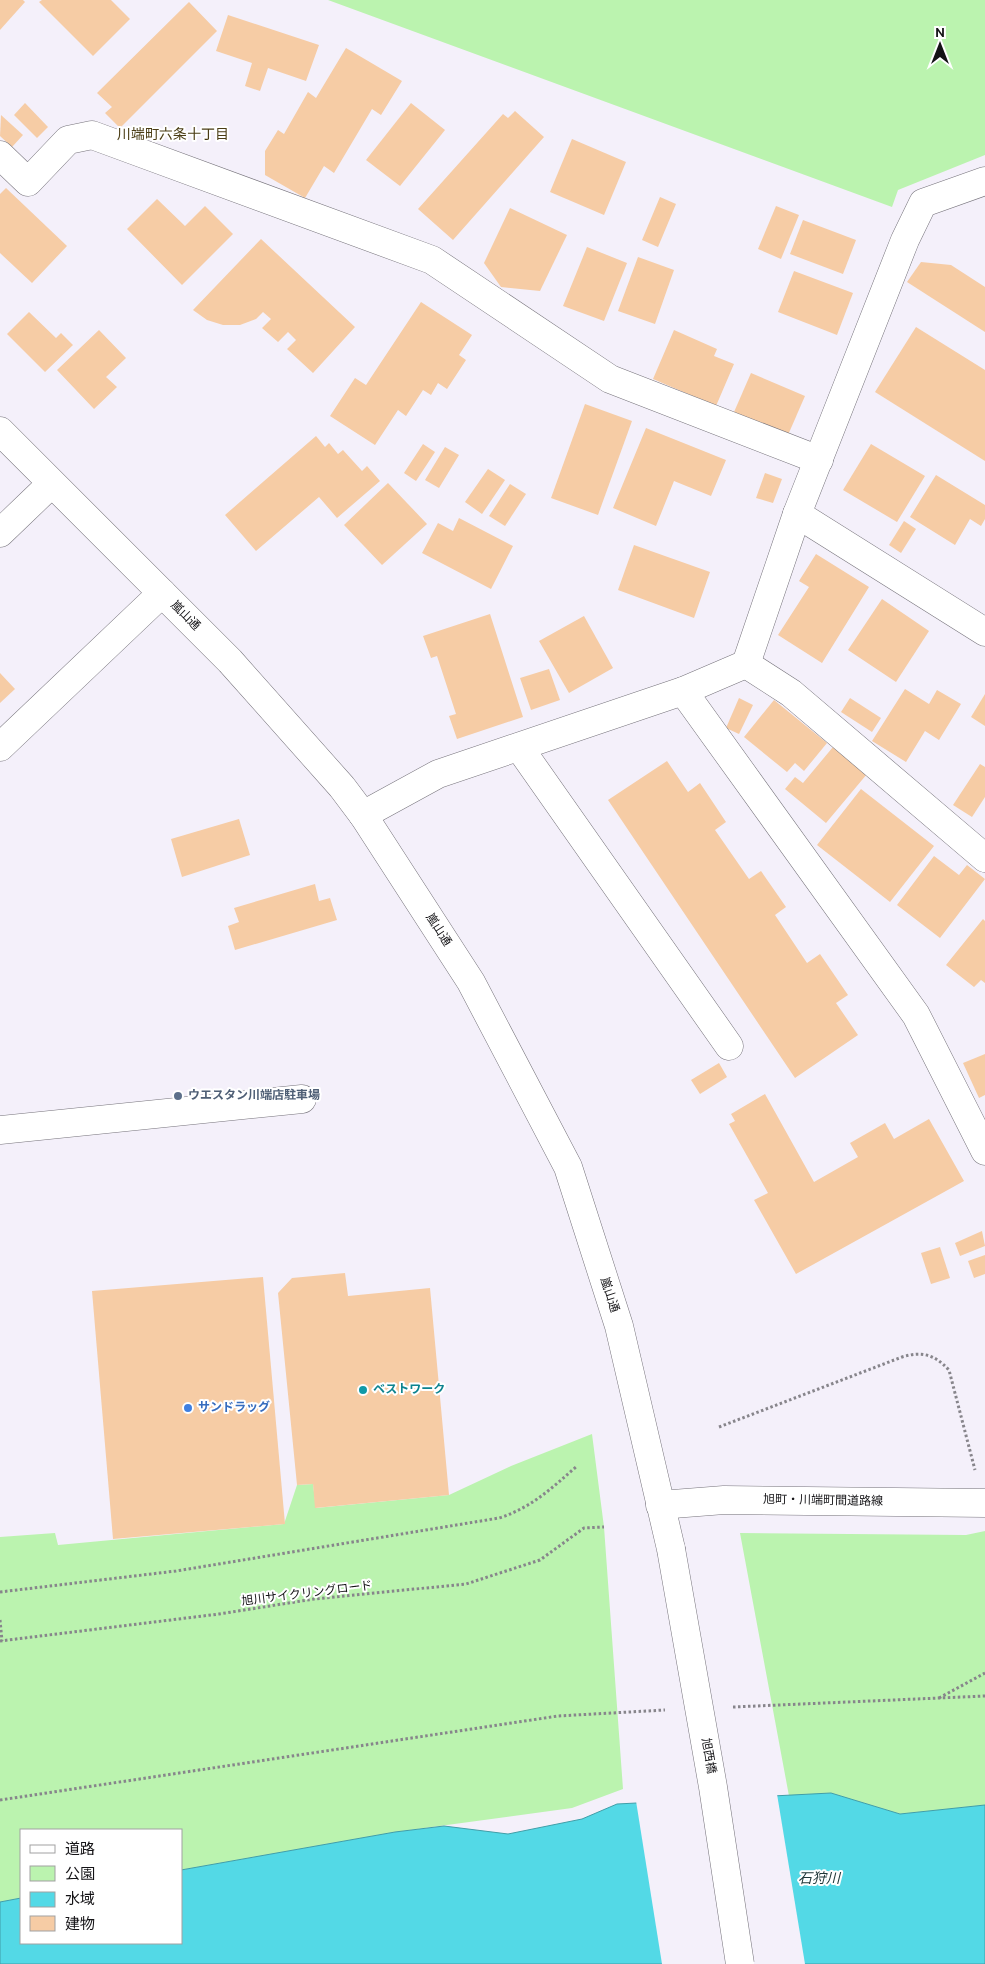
<svg xmlns="http://www.w3.org/2000/svg" width="985" height="1964" viewBox="0 0 985 1964" font-family="Overpass,'Noto Sans JP',sans-serif">
  <style>
    .green { fill: #bbf3af }
    .water { fill: #53d9e6; stroke: #409ea8 }
    .pier { fill: #f4f0fa }
    .building { fill: #f6cca5 }
    .lines { fill: none; stroke-linecap: round; stroke-linejoin: round }
    .minor-casing { stroke: #76737b; stroke-width: 29 }
    .path { stroke: #87858b; stroke-width: 3; stroke-dasharray: 2.5 2.5; stroke-linecap: butt }
    .minor { stroke: #fff; stroke-width: 28 }
    .minor-bridge-casing { stroke: #76737b; stroke-width: 29; stroke-linecap: butt }
    .minor-bridge { stroke: #fff; stroke-width: 28 }
    .service-dot { fill: #5c6f8a; stroke: #fff; stroke-width: 2 }
    .culture-dot { fill: #0f9aa8; stroke: #fff; stroke-width: 2 }
    .shop-dot { fill: #3f7fe0; stroke: #fff; stroke-width: 2 }
    .labels { text-anchor: middle; dominant-baseline: central; stroke-width: 4; stroke-linejoin: round; paint-order: stroke }
    .street-label { font-size: 12px; fill: #141316; stroke: #fff }
    .service-label { font-size: 12px; font-weight: bold; fill: #4e5e75; stroke: #fff; text-anchor: start }
    .culture-label { font-size: 12px; font-weight: bold; fill: #0d838f; stroke: #fff; text-anchor: start }
    .shop-label { font-size: 12px; font-weight: bold; fill: #366cbe; stroke: #fff; text-anchor: start }
    .neighbourhood-label { font-size: 14px; fill: #4a3c14; stroke: #fff }
    .water-label { font-size: 14px; font-style: italic; fill: #203739; stroke: #fff }
  </style>
  <rect width="100%" height="100%" fill="#f4f0fa"/>
  <!-- green -->
  <g class="green">
    <polygon points="328,0 985,0 985,155 898,190 892,207"/>
    <polygon points="592,1434 604,1527 623,1789 572,1808 395,1832 181,1870 181,1830 21,1830 21,1898 0,1902 0,1537 55,1533 58,1545 284,1524 297,1485 313,1484 316,1508 449,1495 511,1466"/>
    <polygon points="985,1531 985,1805 900,1814 831,1793 789,1796 740,1533 966,1535"/>
  </g>
  <!-- water -->
  <polygon class="water" points="831,1793 900,1814 985,1805 985,1964 0,1964 0,1902 21,1898 21,1943 181,1943 181,1870 395,1832 444,1826 508,1834 582,1819 617,1804"/>
  <!-- pier -->
  <polygon class="pier" points="777,1794 805,1964 662,1964 636,1801"/>
  <!-- building -->
  <g class="building">
    <polygon points="0,0 23,0 25,2 0,30"/>
    <polygon points="42,0 111,0 130,19 93,56 39,2"/>
    <polygon points="189,2 217,31 120,128 105,113 112,107 97,93"/>
    <polygon points="228,15 319,45 306,81 268,68 260,91 245,86 252,63 216,51"/>
    <polygon points="346,48 402,81 381,115 372,109 334,173 324,166 305,198 265,175 265,151 278,130 284,134 308,92 316,98"/>
    <polygon points="25,103 48,127 37,138 14,115"/>
    <polygon points="411,103 445,130 400,186 366,160"/>
    <polygon points="515,111 544,137 453,240 418,209 503,114 508,118"/>
    <polygon points="1,115 23,135 12,147 0,136"/>
    <polygon points="572,139 626,162 604,215 550,192"/>
    <polygon points="6,188 67,246 32,283 0,253 0,194"/>
    <polygon points="660,197 676,204 658,247 642,240"/>
    <polygon points="157,199 185,226 205,206 233,234 182,285 127,229"/>
    <polygon points="776,206 799,215 781,259 758,249"/>
    <polygon points="510,208 567,235 540,291 501,287 484,263"/>
    <polygon points="803,220 856,240 843,274 790,254"/>
    <polygon points="261,239 355,327 313,373 287,349 296,340 288,332 278,342 262,328 271,319 263,312 256,319 240,325 223,325 207,320 193,310"/>
    <polygon points="587,247 627,263 604,321 563,306"/>
    <polygon points="638,257 674,270 655,324 618,311"/>
    <polygon points="921,262 951,265 985,287 985,332 907,282"/>
    <polygon points="794,271 853,293 837,335 778,312"/>
    <polygon points="421,302 472,335 459,355 466,360 447,389 438,383 431,395 423,390 406,416 398,410 375,445 330,416 355,378 366,385"/>
    <polygon points="29,312 56,338 61,333 73,345 45,372 7,334"/>
    <polygon points="916,327 985,370 985,461 875,392"/>
    <polygon points="99,330 126,358 106,377 117,387 94,409 57,370"/>
    <polygon points="674,330 717,349 714,356 734,364 716,406 653,379"/>
    <polygon points="751,373 805,396 788,435 734,412"/>
    <polygon points="585,404 632,421 598,515 551,498"/>
    <polygon points="646,428 726,460 711,496 674,481 656,526 613,508"/>
    <polygon points="316,436 325,447 329,443 338,454 343,450 362,471 367,466 380,481 337,518 319,497 256,551 225,515"/>
    <polygon points="423,444 435,452 416,481 404,473"/>
    <polygon points="871,444 925,476 897,522 843,490"/>
    <polygon points="445,447 459,455 439,488 425,480"/>
    <polygon points="488,469 505,480 482,514 465,502"/>
    <polygon points="765,473 782,479 773,503 756,498"/>
    <polygon points="936,475 985,505 985,519 981,526 970,519 955,545 910,517"/>
    <polygon points="388,483 427,524 382,565 344,525"/>
    <polygon points="510,484 526,494 505,526 489,516"/>
    <polygon points="459,518 513,546 491,589 422,553 438,523 453,531"/>
    <polygon points="904,521 916,529 901,553 889,545"/>
    <polygon points="634,545 710,572 694,618 618,590"/>
    <polygon points="816,554 869,587 822,663 778,635 809,587 799,581"/>
    <polygon points="882,599 929,631 896,682 848,650"/>
    <polygon points="490,614 523,717 457,739 449,716 456,714 437,656 431,658 423,636"/>
    <polygon points="584,616 613,668 569,693 539,641"/>
    <polygon points="549,669 560,700 531,710 520,678"/>
    <polygon points="0,673 15,689 0,703"/>
    <polygon points="905,689 929,704 937,690 961,704 939,740 925,731 906,762 872,741"/>
    <polygon points="985,694 985,726 971,717"/>
    <polygon points="739,698 753,705 739,734 726,728"/>
    <polygon points="850,698 881,718 872,732 841,712"/>
    <polygon points="774,700 827,743 804,771 795,763 787,772 744,737"/>
    <polygon points="833,747 867,774 826,823 785,789 795,777 803,783"/>
    <polygon points="667,761 688,792 700,783 726,822 715,830 749,879 761,871 786,907 775,915 807,963 820,954 848,995 836,1003 858,1035 795,1078 608,800"/>
    <polygon points="980,764 985,767 985,797 972,817 953,805"/>
    <polygon points="861,789 934,846 890,902 817,845"/>
    <polygon points="239,819 250,855 182,877 171,839"/>
    <polygon points="934,856 959,875 967,865 985,879 940,938 897,905"/>
    <polygon points="315,884 319,901 330,898 337,920 235,950 228,926 239,922 234,908"/>
    <polygon points="983,919 985,921 985,983 981,980 974,987 946,965"/>
    <polygon points="985,1054 985,1095 979,1098 963,1063"/>
    <polygon points="719,1063 727,1077 700,1094 691,1080"/>
    <polygon points="765,1094 814,1182 858,1157 850,1143 885,1123 894,1139 929,1119 964,1181 796,1274 754,1200 768,1193 729,1124 735,1121 731,1114"/>
    <polygon points="982,1231 985,1246 960,1256 955,1243"/>
    <polygon points="940,1247 950,1278 931,1284 921,1253"/>
    <polygon points="985,1255 985,1274 974,1278 968,1261"/>
    <polygon points="345,1273 348,1296 430,1288 449,1495 315,1508 313,1484 297,1485 278,1293 292,1278"/>
    <polygon points="263,1277 285,1524 113,1539 92,1291"/>
  </g>
  <g class="lines">
    <!-- minor casing -->
    <g class="minor-casing">
      <g id="minor">
        <polyline points="0,155 28,182 68,140 92,135 432,260 610,379 819,460"/>
        <polyline points="0,431 230,661 342,787 363,815 471,982 568,1167 619,1326 671,1549"/>
        <polyline points="797,514 985,632"/>
        <polyline points="0,533 51,484"/>
        <polyline points="746,664 791,693 985,858"/>
        <polyline points="683,691 916,1015 985,1151"/>
        <polyline points="0,747 162,593"/>
        <polyline points="519,747 729,1046"/>
        <polyline points="363,815 438,774 683,691 746,664 797,514 905,240 923,203 985,181"/>
        <polyline points="0,1130 302,1099"/>
        <polyline points="660,1505 724,1500 985,1503"/>
      </g>
    </g>
    <!-- path -->
    <g class="path">
      <path d="M719 1427 902 1357C922 1351 934 1354 949 1370L975 1470"/>
      <path d="M0 1592 176 1571 499 1518C531 1508 552 1488 577 1466"/>
      <polyline points="0,1620 2,1641"/>
      <polyline points="0,1641 219,1614 314,1599 466,1584 540,1560 584,1528 604,1527"/>
      <polyline points="939,1698 985,1673"/>
      <polyline points="733,1707 985,1696"/>
      <polyline points="0,1800 558,1716 665,1710"/>
    </g>
    <!-- minor -->
    <use href="#minor" class="minor"/>
    <!-- minor-bridge casing -->
    <g class="minor-bridge-casing">
      <polyline id="minor-bridge" points="671,1549 713,1787 740,1964"/>
    </g>
    <!-- minor-bridge -->
    <use href="#minor-bridge" class="minor-bridge"/>
  </g>
  <!-- markers -->
  <circle class="service-dot" cx="178" cy="1096" r="5"/>
  <circle class="culture-dot" cx="363" cy="1390" r="5"/>
  <circle class="shop-dot" cx="188" cy="1408" r="5"/>
  <g class="labels">
    <!-- street labels -->
    <g class="street-label">
      <text transform="translate(185 616) rotate(45)">嵐山通</text>
      <text transform="translate(438 930) rotate(57)">嵐山通</text>
      <text transform="translate(609 1295) rotate(72)">嵐山通</text>
      <text transform="translate(823 1501) rotate(1)">旭町・川端町間道路線</text>
      <text transform="translate(307 1594) rotate(-7)">旭川サイクリングロード</text>
      <text transform="translate(708 1756) rotate(80)">旭西橋</text>
    </g>
    <!-- service labels -->
    <g class="service-label">
      <text x="188" y="1096">ウエスタン川端店駐車場</text>
    </g>
    <!-- culture labels -->
    <g class="culture-label">
      <text x="373" y="1390">ベストワーク</text>
    </g>
    <!-- shop labels -->
    <g class="shop-label">
      <text x="198" y="1408">サンドラッグ</text>
    </g>
    <!-- neighbourhood labels -->
    <g class="neighbourhood-label">
      <text x="173" y="135">川端町六条十丁目</text>
    </g>
    <!-- water labels -->
    <g class="water-label">
      <text x="819" y="1879">石狩川</text>
    </g>
  </g>
  <!-- legend -->
  <rect x="20" y="1829" width="162" height="115" fill="#ffffff" stroke="#a1a1a2"/>
  <rect x="30" y="1845" width="25" height="8" fill="#ffffff" stroke="#a1a1a2"/>
  <text x="65" y="1854" font-size="15" fill="#141316">道路</text>
  <rect x="30" y="1866" width="25" height="15" fill="#bbf3af" stroke="#a1a1a2"/>
  <text x="65" y="1879" font-size="15" fill="#141316">公園</text>
  <rect x="30" y="1892" width="25" height="15" fill="#53d9e6" stroke="#a1a1a2"/>
  <text x="65" y="1904" font-size="15" fill="#141316">水域</text>
  <rect x="30" y="1916" width="25" height="15" fill="#f6cca5" stroke="#a1a1a2"/>
  <text x="65" y="1929" font-size="15" fill="#141316">建物</text>
  <!-- north arrow -->
  <g transform="translate(940 45)" stroke="#ffffff" stroke-width="4" paint-order="stroke">
  <path d="M0-4L9 19L0 12L-9 19Z" fill="#141316"/>
  <text y="-8" font-size="14" font-weight="bold" text-anchor="middle" fill="#141316">N</text>
  </g>
</svg>
